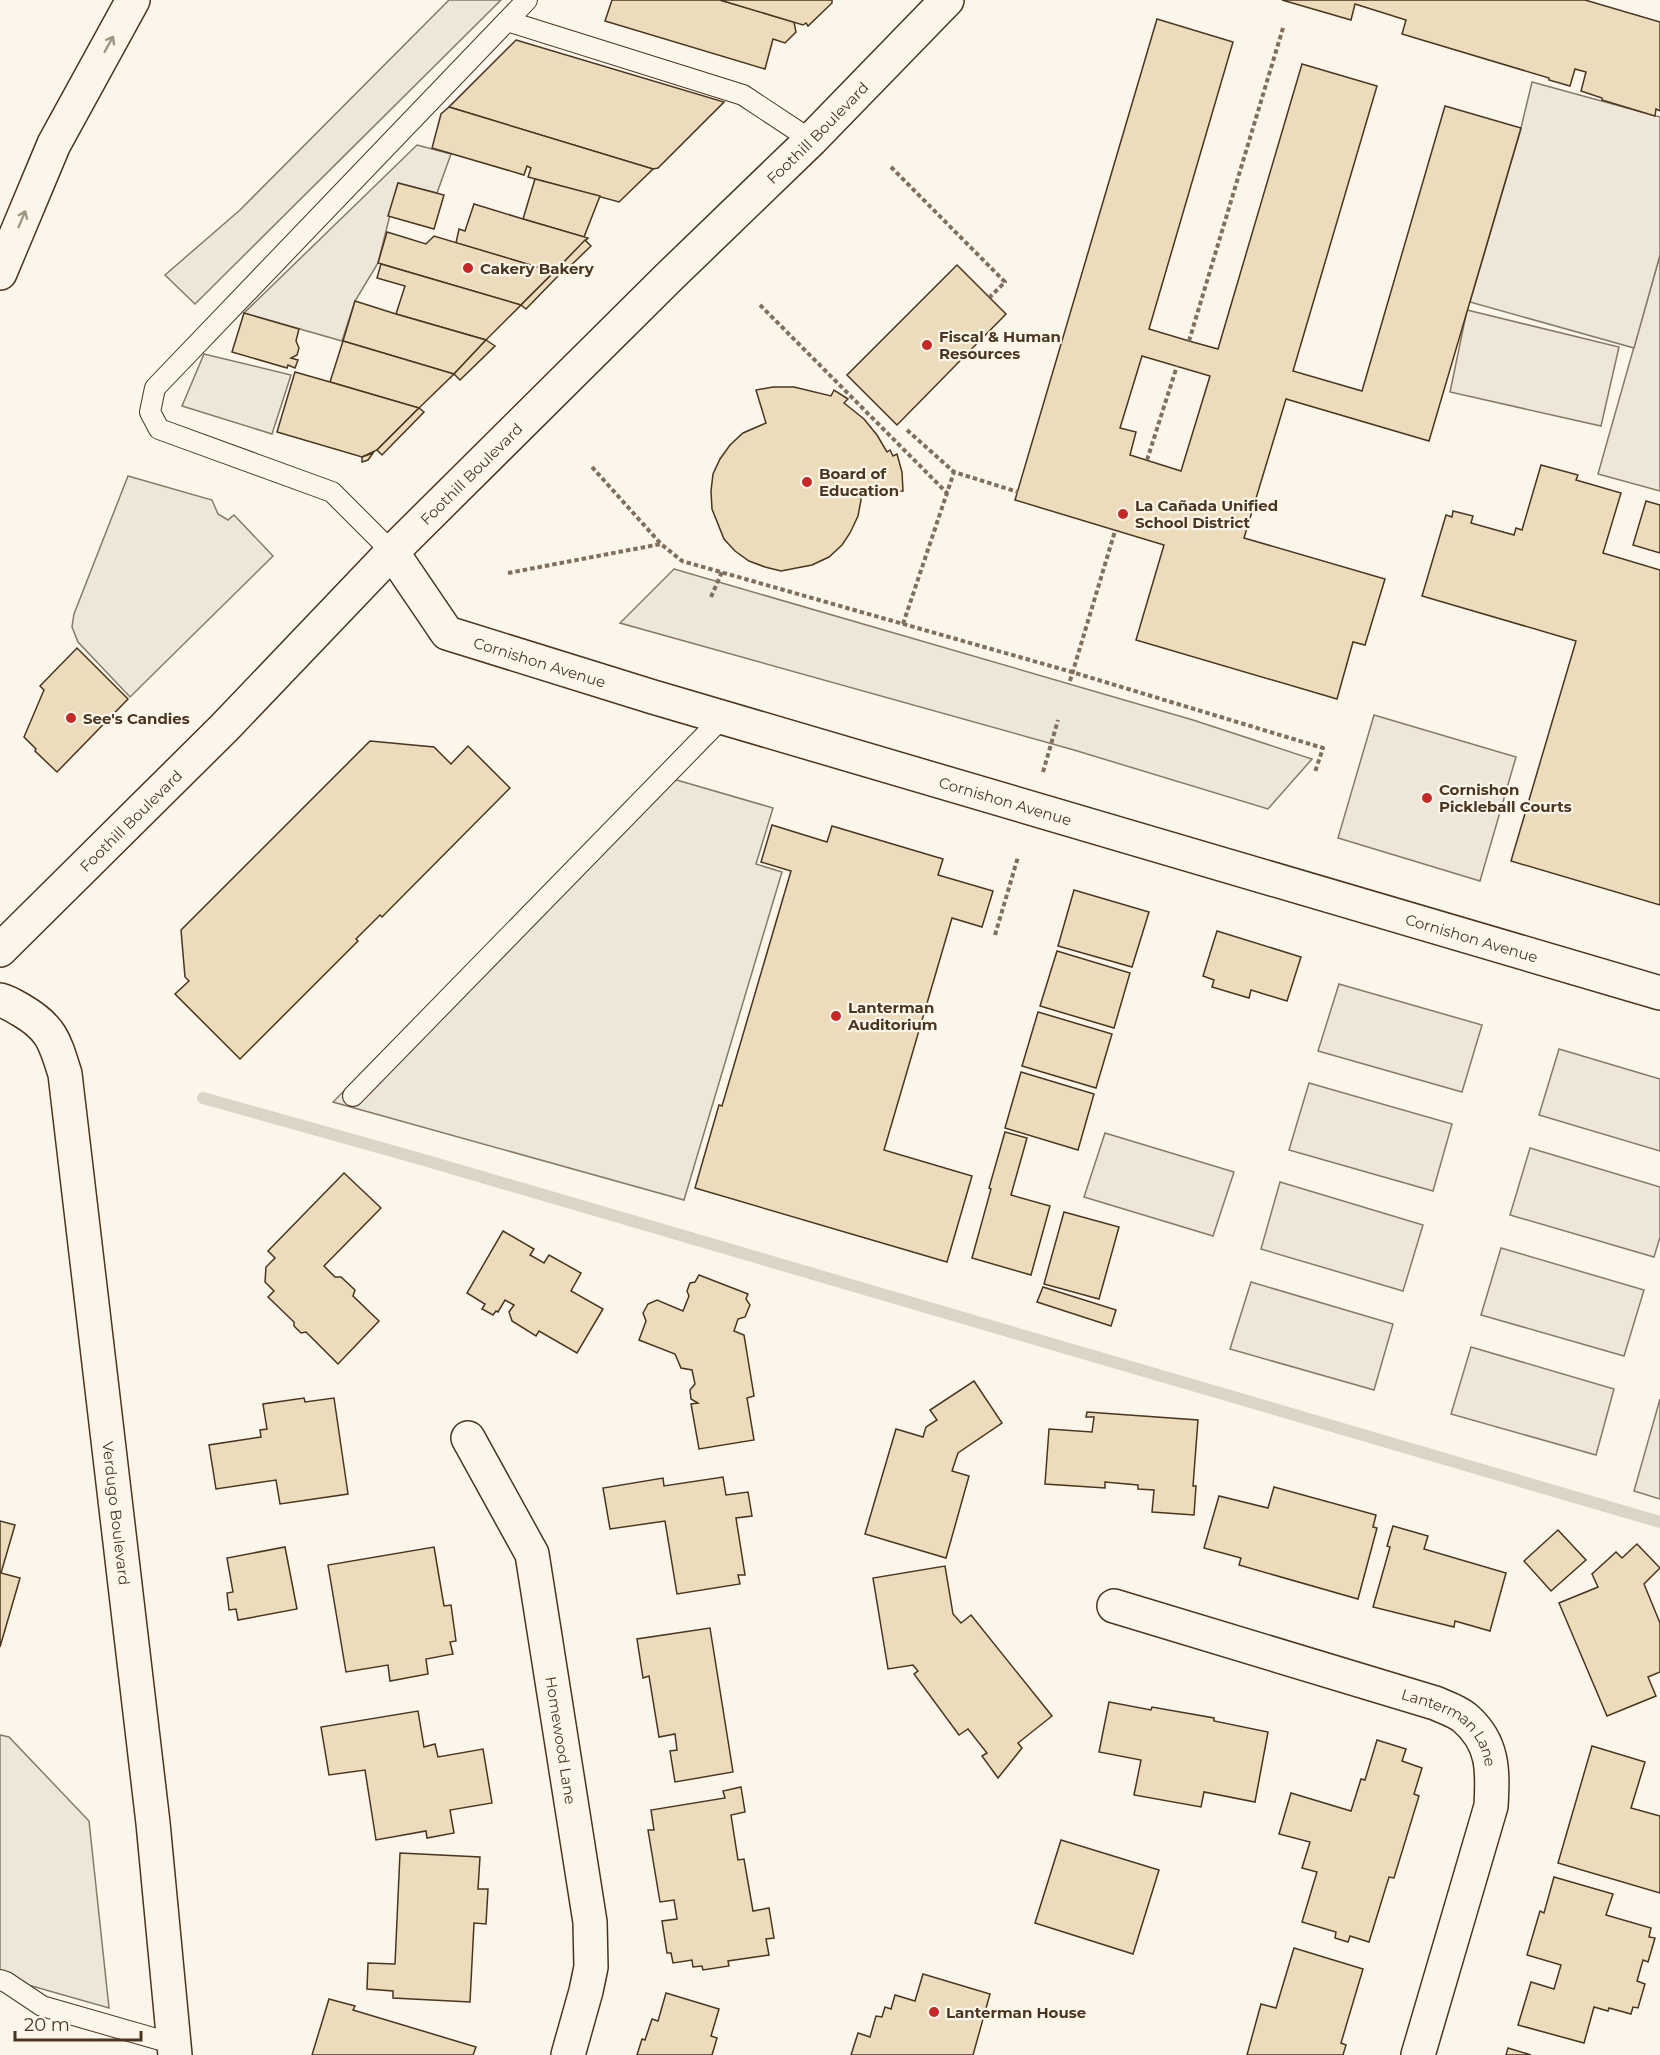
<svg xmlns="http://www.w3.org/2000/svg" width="1660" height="2055" viewBox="0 0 1660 2055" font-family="Montserrat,sans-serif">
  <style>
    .green { fill: #ede6d9; stroke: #887966; stroke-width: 1.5 }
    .parking { fill: #ede7d9; stroke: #887966; stroke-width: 1.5 }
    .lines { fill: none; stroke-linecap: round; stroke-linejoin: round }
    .stream { stroke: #dcd4c6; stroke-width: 12 }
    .building { fill: #ecdcbc; stroke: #4a3520; stroke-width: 1.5; fill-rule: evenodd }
    .service-casing { stroke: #4a3520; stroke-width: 22 }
    .minor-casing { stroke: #4a3520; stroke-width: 36 }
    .tertiary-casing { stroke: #4a3520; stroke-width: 36 }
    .secondary-casing { stroke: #4a3520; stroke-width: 36 }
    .primary-casing { stroke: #4a3520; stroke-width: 36 }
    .motorway-casing { stroke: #4a3520; stroke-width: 36 }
    .path { stroke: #7f6f5c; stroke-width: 4; stroke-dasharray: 4.5 3; stroke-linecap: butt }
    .service { stroke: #fbf6e9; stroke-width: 20 }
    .minor { stroke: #fbf6e9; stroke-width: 33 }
    .tertiary { stroke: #fbf6e9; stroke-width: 33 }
    .secondary { stroke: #fbf6e9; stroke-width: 33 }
    .primary { stroke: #fbf6e9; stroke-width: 33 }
    .motorway { stroke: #fbf6e9; stroke-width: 33 }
    .oneway { stroke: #a29684 }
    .poi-dot { fill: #c62828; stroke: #fbf6e9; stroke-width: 2 }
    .labels { text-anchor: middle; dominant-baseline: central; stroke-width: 4.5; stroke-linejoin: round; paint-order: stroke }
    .street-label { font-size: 15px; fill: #4a3520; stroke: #fbf6e9 }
    .poi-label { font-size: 15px; font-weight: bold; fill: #4a3520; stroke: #fbf6e9; text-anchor: start }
  </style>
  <rect width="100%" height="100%" fill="#fbf6e9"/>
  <!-- green -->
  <g class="green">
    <polygon points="1660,255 1660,491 1598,474"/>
    <polygon points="1467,310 1619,347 1601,426 1450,392"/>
    <polygon points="1374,715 1516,757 1480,881 1338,838"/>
    <polygon points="1339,984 1482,1025 1462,1092 1318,1051"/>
    <polygon points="1559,1049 1660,1079 1660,1151 1539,1115"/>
    <polygon points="1309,1083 1452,1124 1433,1191 1289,1150"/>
    <polygon points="1105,1133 1234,1172 1213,1236 1084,1197"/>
    <polygon points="1530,1148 1660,1187 1660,1237 1654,1257 1510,1215"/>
    <polygon points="1280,1182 1423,1225 1403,1291 1261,1249"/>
    <polygon points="1501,1248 1644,1290 1624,1356 1481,1315"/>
    <polygon points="1251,1282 1393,1324 1374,1390 1230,1349"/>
    <polygon points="1471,1347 1614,1389 1596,1455 1451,1414"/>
    <polygon points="1660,1399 1660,1499 1634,1491"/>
  </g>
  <!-- parking -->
  <g class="parking">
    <polygon points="449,0 501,0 195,304 165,275 240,210"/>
    <polygon points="1532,82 1660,117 1660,255 1634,348 1470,302 1520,132"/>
    <polygon points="417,145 451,154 437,193 398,183 378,263 355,301 342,341 244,313"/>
    <polygon points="204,354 291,375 272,434 182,406"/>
    <polygon points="128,476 212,500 218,514 228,520 234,515 273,556 130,697 78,642 72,627 74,614"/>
    <polygon points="674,569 1193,720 1312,759 1268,809 1074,750 620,623"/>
    <polygon points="656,774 773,808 756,864 782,872 684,1200 333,1102"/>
    <polygon points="0,1735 9,1737 89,1821 109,2008 0,1977"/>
  </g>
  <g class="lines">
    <!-- stream -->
    <polyline class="stream" points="203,1098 424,1160 1660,1522"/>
  </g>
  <!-- building -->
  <g class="building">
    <polygon points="612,0 720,0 794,22 796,32 785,43 773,39 765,69 605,21"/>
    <polygon points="720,0 832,0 832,3 808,26 806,23 803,25"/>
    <polygon points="1282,0 1585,0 1660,22 1660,111 1656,109 1655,116 1602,100 1602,98 1581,91 1586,72 1575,69 1570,86 1549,80 1549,78 1402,34 1406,20 1355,4 1351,20"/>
    <path d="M1157 19 1233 42 1149 329 1189 341 1218 349 1302 64 1377 86 1293 371 1362 391 1445 106 1521 128 1429 441 1286 399 1244 538 1385 579 1365 645 1353 642 1337 699 1136 640 1164 545 1015 500ZM1142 356 1210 376 1181 471 1130 455 1136 432 1120 428Z"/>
    <polygon points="516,40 724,102 658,168 653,169 449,107"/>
    <polygon points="449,107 653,169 619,202 528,177 531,168 527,166 524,175 432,148 441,114"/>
    <polygon points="535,179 600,196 584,237 523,219"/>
    <polygon points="398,183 444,195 434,229 388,216"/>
    <polygon points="474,204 523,219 588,238 554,272 456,243 459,229 465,231"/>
    <polygon points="387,232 426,244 434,236 554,272 521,305 378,263"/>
    <polygon points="585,240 591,246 563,273 558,268"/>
    <polygon points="381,264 521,305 486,340 396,314 405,286 377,278"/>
    <polygon points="957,265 1006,314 897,425 847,375"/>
    <polygon points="554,272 558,276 526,309 521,305"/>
    <polygon points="355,301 396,314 486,340 454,374 343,341"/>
    <polygon points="244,313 299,329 296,341 299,348 297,355 291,358 298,360 295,368 288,365 287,368 232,352"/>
    <polygon points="486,340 495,346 460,380 454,374"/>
    <polygon points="343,341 454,374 419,408 330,382"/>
    <polygon points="295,372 330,382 419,408 377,450 362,457 277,432"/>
    <polygon points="773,387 794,387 831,396 834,390 848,399 844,403 864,419 877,435 887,452 890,450 893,456 897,454 902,472 903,491 860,493 861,500 858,516 850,533 842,545 829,557 812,565 781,571 765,567 749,561 735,551 724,539 712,509 711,491 713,474 720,459 730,445 743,433 766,423 756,390"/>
    <polygon points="419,408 424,412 382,455 377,450"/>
    <polygon points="373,453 368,460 362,462 362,457"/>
    <polygon points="1541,465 1578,475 1576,480 1621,493 1603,553 1660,570 1660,905 1511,861 1576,641 1422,596 1446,515 1452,517 1453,511 1473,516 1471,523 1514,535 1516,528 1522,530"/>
    <polygon points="1646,501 1660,505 1660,553 1633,545"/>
    <polygon points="77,648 128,699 57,772 35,751 36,749 24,737 44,690 40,686"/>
    <polygon points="370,741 434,747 451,764 468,746 510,788 382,917 380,915 356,939 358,941 240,1059 175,994 189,981 185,977 181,930"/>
    <polygon points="772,825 827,842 832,826 943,859 938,875 993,891 982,927 952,918 884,1150 972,1176 947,1262 695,1188 719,1105 722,1106 791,871 761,862"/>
    <polygon points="1074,890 1149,912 1132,967 1058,946"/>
    <polygon points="1217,931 1301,957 1287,1001 1251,990 1249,998 1212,987 1214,980 1203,976"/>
    <polygon points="1057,951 1130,973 1114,1028 1040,1006"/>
    <polygon points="1038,1012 1112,1034 1096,1088 1022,1066"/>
    <polygon points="1021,1072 1094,1094 1078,1150 1005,1128"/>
    <polygon points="1005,1132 1027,1138 1011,1195 1050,1206 1031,1275 972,1258 991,1189 989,1188"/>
    <polygon points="344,1173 381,1208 324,1266 335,1277 341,1277 355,1290 353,1296 379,1321 338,1364 306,1332 301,1333 294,1326 294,1322 268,1297 274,1291 265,1282 266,1267 275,1258 268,1251"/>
    <polygon points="1064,1212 1119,1227 1099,1299 1044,1284"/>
    <polygon points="503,1231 534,1249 530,1255 544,1263 549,1255 581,1273 571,1291 603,1309 577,1353 539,1331 536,1336 512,1321 509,1312 514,1305 505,1300 498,1312 496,1311 493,1315 482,1309 485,1304 467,1293"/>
    <polygon points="699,1275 748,1294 746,1299 750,1305 745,1317 738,1319 734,1331 744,1335 754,1396 747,1398 754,1440 699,1449 691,1404 698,1403 691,1399 690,1390 695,1384 692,1370 681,1368 675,1354 639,1340 646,1321 643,1313 648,1304 657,1300 683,1311 689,1296 687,1291 690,1283 695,1282"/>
    <polygon points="1043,1287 1116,1310 1111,1326 1037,1302"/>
    <polygon points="974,1381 1002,1423 958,1453 952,1471 969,1476 946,1558 865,1534 896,1429 923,1437 926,1427 937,1420 930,1410"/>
    <polygon points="304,1398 305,1402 334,1398 348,1494 280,1504 276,1480 216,1489 209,1445 261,1437 260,1430 267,1429 263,1404"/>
    <polygon points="1087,1412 1198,1420 1193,1486 1196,1486 1194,1515 1152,1512 1154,1490 1138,1489 1138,1485 1105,1482 1105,1488 1045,1484 1049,1429 1092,1432 1094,1417 1086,1417"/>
    <polygon points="723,1477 726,1495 748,1492 752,1516 736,1518 745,1575 738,1575 740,1584 677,1594 665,1521 610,1529 603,1488 663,1478 664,1486"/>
    <polygon points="1274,1487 1376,1515 1373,1527 1377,1528 1358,1599 1239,1565 1241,1558 1204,1548 1219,1496 1268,1508"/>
    <polygon points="0,1521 15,1525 1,1573 20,1578 0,1647"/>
    <polygon points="1393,1526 1428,1536 1424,1549 1506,1573 1490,1631 1455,1621 1454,1627 1373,1607 1390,1547 1387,1546"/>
    <polygon points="1558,1530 1586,1560 1551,1591 1524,1561"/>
    <polygon points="1637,1544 1660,1568 1644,1584 1660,1623 1660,1672 1648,1677 1656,1696 1607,1716 1559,1603 1598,1587 1592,1574 1616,1552 1622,1558"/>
    <polygon points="285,1547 297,1609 238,1620 236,1609 229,1610 227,1593 233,1592 227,1558"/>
    <polygon points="434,1547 444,1606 451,1605 456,1641 450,1642 453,1654 426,1659 428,1674 390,1681 388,1665 346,1672 328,1565"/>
    <polygon points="945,1566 953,1614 961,1623 971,1615 1052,1716 1018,1743 1022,1748 998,1778 982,1756 987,1753 968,1729 959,1735 914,1674 918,1671 913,1665 888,1669 873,1578"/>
    <polygon points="710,1628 733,1772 675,1782 670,1751 677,1750 675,1734 659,1737 649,1676 643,1678 637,1639"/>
    <polygon points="1109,1702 1151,1710 1152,1707 1214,1718 1214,1721 1268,1732 1255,1802 1204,1792 1201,1807 1134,1795 1141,1760 1099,1752"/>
    <polygon points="418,1711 424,1747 435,1744 438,1757 483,1749 492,1803 450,1810 454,1833 427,1838 426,1831 376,1840 365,1770 329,1775 321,1727"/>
    <polygon points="1377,1740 1406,1749 1402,1761 1422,1768 1414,1794 1419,1796 1394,1878 1389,1877 1369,1942 1350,1936 1348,1942 1335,1938 1336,1932 1302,1922 1317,1872 1302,1868 1310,1842 1279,1834 1291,1793 1351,1811 1361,1779 1365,1780"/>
    <polygon points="1592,1746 1645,1762 1631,1808 1660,1816 1660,1893 1558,1863"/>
    <polygon points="741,1787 745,1812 731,1815 738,1860 744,1859 753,1911 769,1908 774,1938 766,1939 769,1955 728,1961 729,1966 703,1970 702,1966 693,1967 692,1960 673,1963 671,1953 667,1953 662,1921 677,1919 674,1900 660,1902 648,1830 654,1830 651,1810 725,1798 723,1791"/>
    <polygon points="1061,1840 1159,1870 1133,1954 1035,1923"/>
    <polygon points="400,1853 480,1857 478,1889 488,1889 486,1924 474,1923 470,2002 393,1998 393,1991 367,1989 368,1963 395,1964"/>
    <polygon points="1554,1877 1613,1894 1606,1915 1651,1928 1649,1937 1655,1938 1648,1962 1643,1960 1637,1981 1645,1984 1638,2008 1633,2007 1631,2014 1609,2008 1608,2011 1594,2007 1584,2043 1518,2025 1531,1982 1554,1989 1561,1965 1527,1955 1540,1911 1544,1913"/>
    <polygon points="1294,1948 1363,1969 1341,2043 1346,2045 1343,2055 1247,2055 1261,2004 1276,2008"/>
    <polygon points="923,1974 990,1994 973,2055 851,2055 858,2033 870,2037 876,2016 882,2017 885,2007 891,2009 895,1995 915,2001"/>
    <polygon points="666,1993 719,2009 711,2036 717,2038 712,2055 637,2055 642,2039 645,2040 652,2019 658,2021"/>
    <polygon points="329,1999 355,2006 353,2010 476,2047 473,2055 312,2055"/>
    <polygon points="1508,2048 1531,2055 1506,2055"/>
  </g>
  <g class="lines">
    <!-- service casing -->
    <g class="service-casing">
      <g id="service">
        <polyline points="507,21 743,95 811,140"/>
        <polyline points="392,552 332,492 159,429 150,412 155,388 527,0"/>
        <polyline points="353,1096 723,717"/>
        <polyline points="0,1980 6,1982 42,2006 174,2044"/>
      </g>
    </g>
    <!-- minor casing -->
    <g class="minor-casing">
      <g id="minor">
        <path id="s1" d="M468 1438 532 1554 590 1922 591 1967 586 1991 568 2055"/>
        <path id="s2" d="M1114 1606 1435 1703C1444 1707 1457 1711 1465 1718 1494 1743 1493 1771 1491 1806L1418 2055"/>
      </g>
    </g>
    <!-- tertiary casing -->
    <g class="tertiary-casing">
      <g id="tertiary">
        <path id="s3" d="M392 552 447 633 653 697 1660 993"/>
      </g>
    </g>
    <!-- secondary casing -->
    <g class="secondary-casing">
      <g id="secondary">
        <path id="s4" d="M0 1000C8 1002 14 1006 21 1010 52 1028 55 1042 65 1074L153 1823 175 2055"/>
      </g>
    </g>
    <!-- primary casing -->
    <g class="primary-casing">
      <g id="primary">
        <path id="s5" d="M0 950 225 727 392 552 669 277 811 140 947 0"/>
      </g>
    </g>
    <!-- motorway casing -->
    <g class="motorway-casing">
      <polyline id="motorway" points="0,273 54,144 133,0"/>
    </g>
    <!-- path -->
    <g class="path">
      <polyline points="891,167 1005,282 990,297"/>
      <polyline points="760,305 947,493"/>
      <polyline points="1189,341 1283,28"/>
      <polyline points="907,430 954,472"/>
      <polyline points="1147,460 1177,366"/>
      <polyline points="592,467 661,544"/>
      <polyline points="508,573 661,544 682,561 1072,672 1323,748 1315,772"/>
      <polyline points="711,597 722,572"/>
      <polyline points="903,624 954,472 1018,492"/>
      <polyline points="1070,681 1115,531"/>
      <polyline points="1043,772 1058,720"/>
      <polyline points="995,935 1018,857"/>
    </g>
    <!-- service -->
    <use href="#service" class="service"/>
    <!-- minor -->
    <use href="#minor" class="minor"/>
    <!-- tertiary -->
    <use href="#tertiary" class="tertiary"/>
    <!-- secondary -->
    <use href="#secondary" class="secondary"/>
    <!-- primary -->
    <use href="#primary" class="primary"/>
    <!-- motorway -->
    <use href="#motorway" class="motorway"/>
  </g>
  <!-- one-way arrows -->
  <defs><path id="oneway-shaft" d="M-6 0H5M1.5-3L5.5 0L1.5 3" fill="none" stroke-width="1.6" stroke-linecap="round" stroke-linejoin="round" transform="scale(1.5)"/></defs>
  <g class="oneway">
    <use href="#oneway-shaft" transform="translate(109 44) rotate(-61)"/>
    <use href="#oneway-shaft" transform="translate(22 219) rotate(-67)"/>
  </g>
  <!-- markers -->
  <g class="poi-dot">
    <circle cx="468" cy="268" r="6"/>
    <circle cx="927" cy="345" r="6"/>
    <circle cx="807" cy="482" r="6"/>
    <circle cx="1123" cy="514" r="6"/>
    <circle cx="71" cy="718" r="6"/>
    <circle cx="1427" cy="798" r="6"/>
    <circle cx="836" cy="1016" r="6"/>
    <circle cx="934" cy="2012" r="6"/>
  </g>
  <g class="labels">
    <!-- street labels -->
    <g class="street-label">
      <text stroke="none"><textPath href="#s5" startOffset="1156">Foothill Boulevard</textPath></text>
      <text stroke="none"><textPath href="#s5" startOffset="670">Foothill Boulevard</textPath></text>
      <text stroke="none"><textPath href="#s3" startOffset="195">Cornishon Avenue</textPath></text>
      <text stroke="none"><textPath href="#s3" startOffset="681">Cornishon Avenue</textPath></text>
      <text stroke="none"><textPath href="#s5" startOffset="184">Foothill Boulevard</textPath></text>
      <text stroke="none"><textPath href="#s3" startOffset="1167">Cornishon Avenue</textPath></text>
      <text stroke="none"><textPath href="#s4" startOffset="546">Verdugo Boulevard</textPath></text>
      <text stroke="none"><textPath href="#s2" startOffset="363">Lanterman Lane</textPath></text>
      <text stroke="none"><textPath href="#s1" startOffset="321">Homewood Lane</textPath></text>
    </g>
    <!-- poi labels -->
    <g class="poi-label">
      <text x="480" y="268">Cakery Bakery</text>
      <text x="939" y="336">Fiscal &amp; Human<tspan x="939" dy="17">Resources</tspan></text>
      <text x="819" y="473">Board of<tspan x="819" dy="17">Education</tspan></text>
      <text x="1135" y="505">La Cañada Unified<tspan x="1135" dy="17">School District</tspan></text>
      <text x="83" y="718">See's Candies</text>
      <text x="1439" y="789">Cornishon<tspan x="1439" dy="17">Pickleball Courts</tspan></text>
      <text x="848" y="1007">Lanterman<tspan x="848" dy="17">Auditorium</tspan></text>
      <text x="946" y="2012">Lanterman House</text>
    </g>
  </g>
  <!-- scale -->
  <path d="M15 2031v9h126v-9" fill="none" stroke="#4a3520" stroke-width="3"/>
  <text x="24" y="2031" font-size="18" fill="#4a3520" stroke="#fbf6e9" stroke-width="4.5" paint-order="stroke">20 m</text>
</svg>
